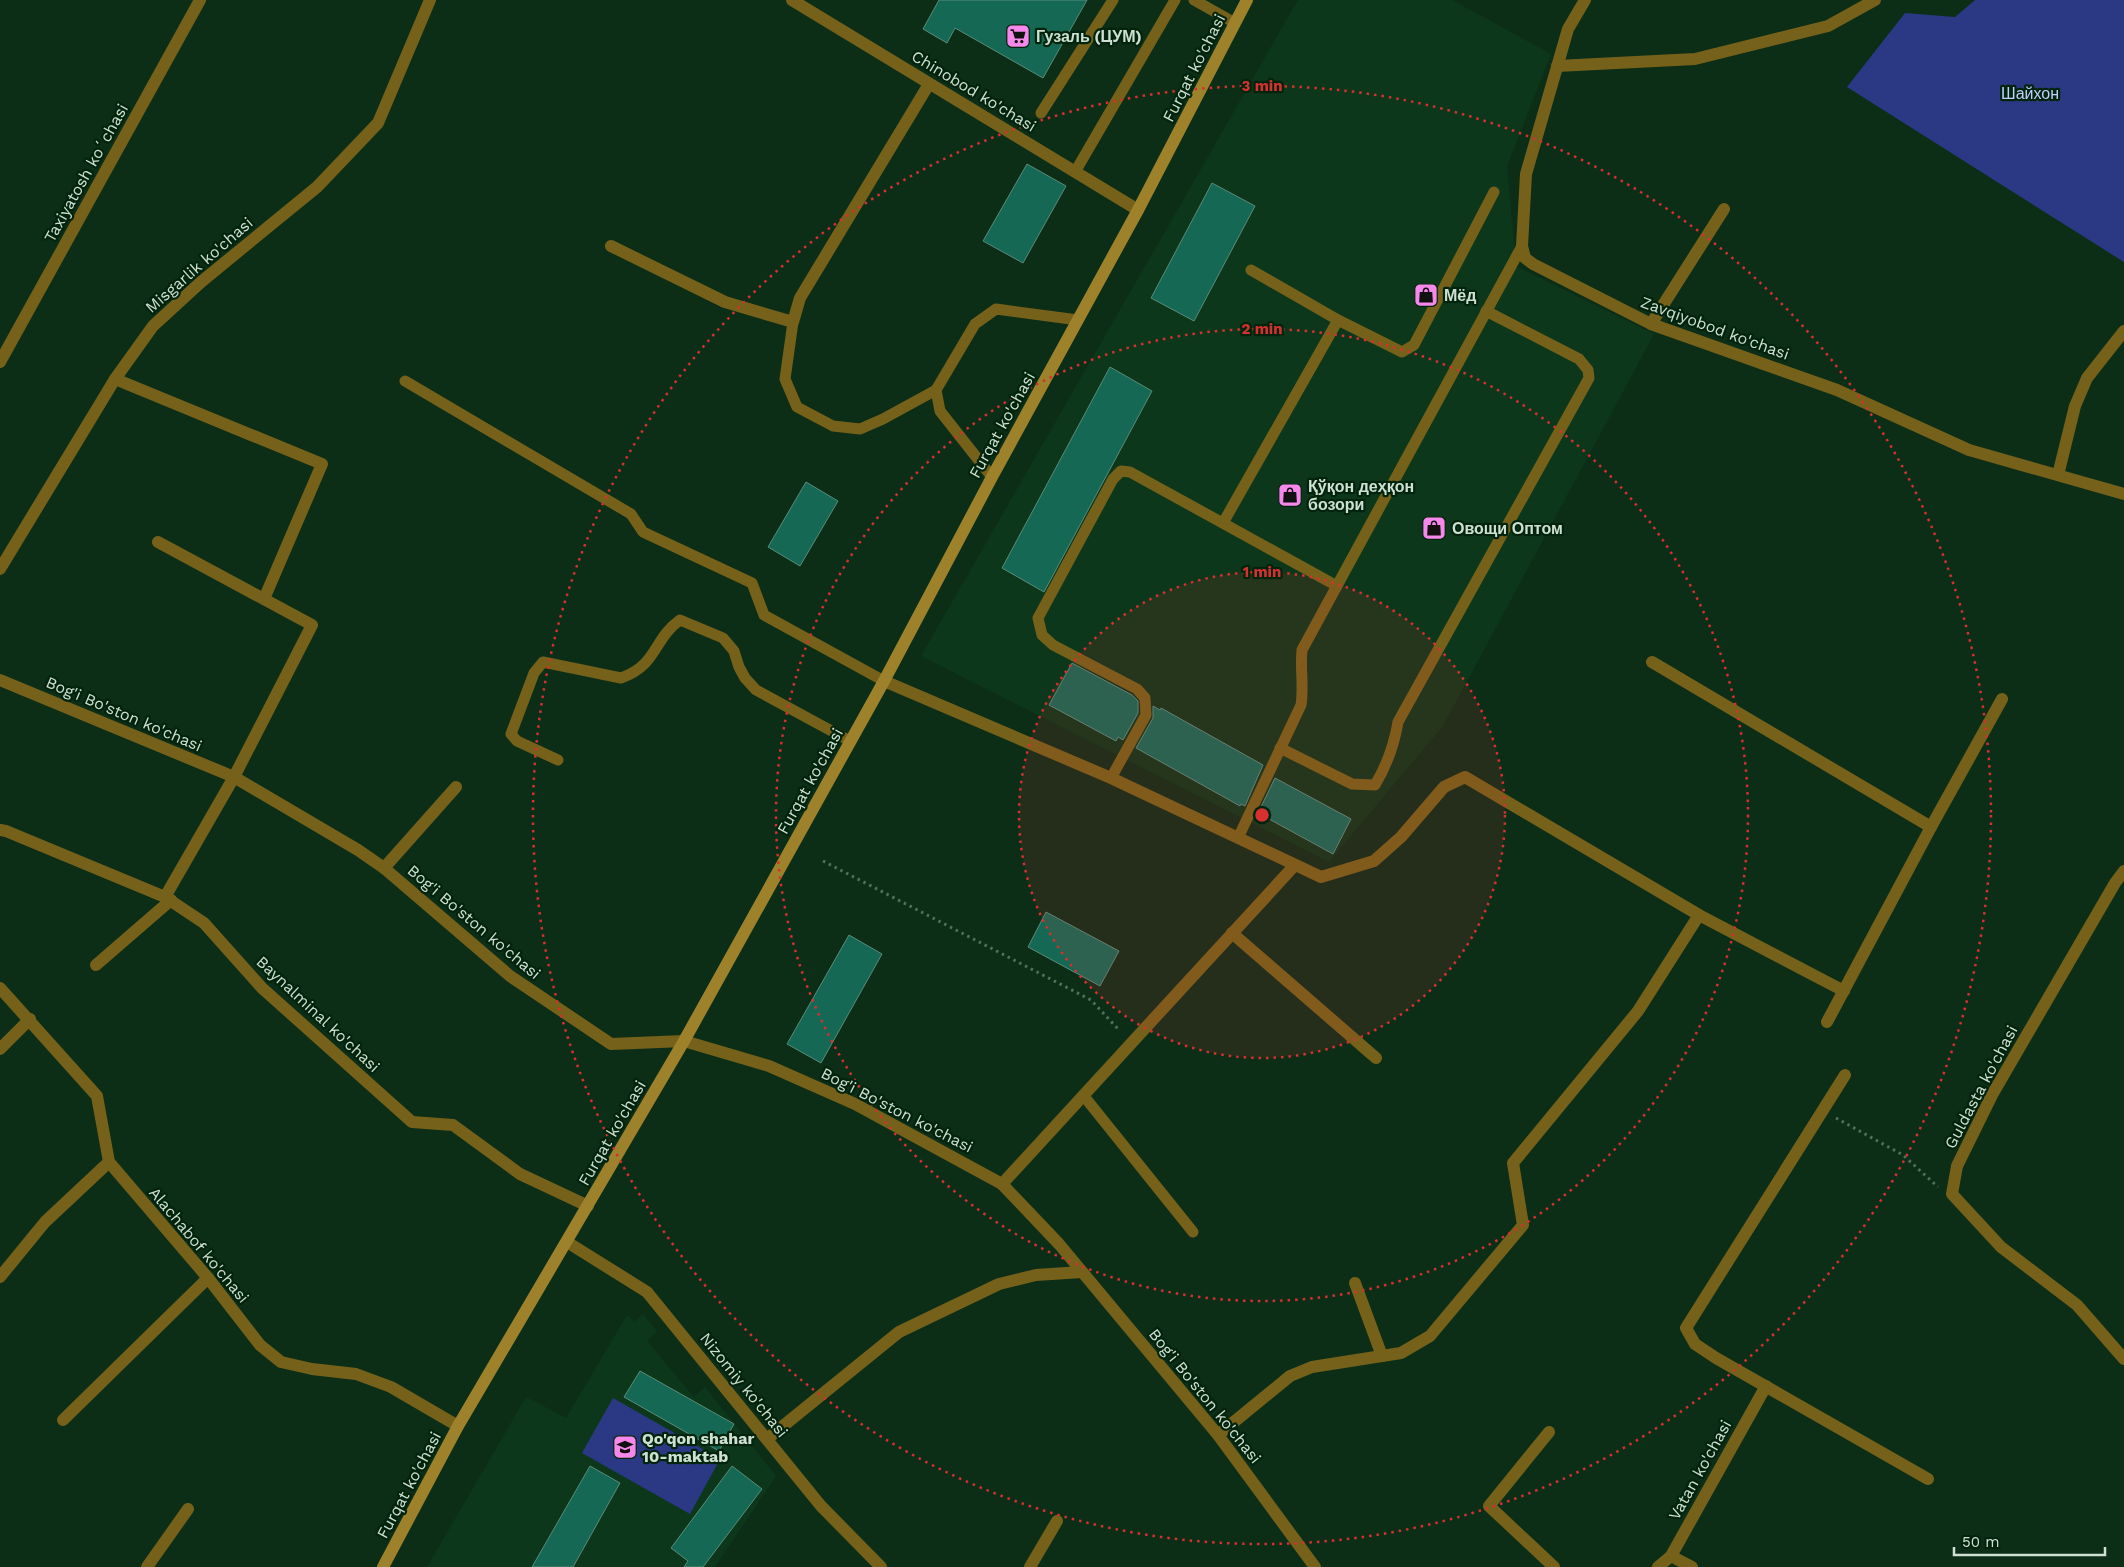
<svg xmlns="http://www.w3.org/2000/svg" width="2124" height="1567" viewBox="0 0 2124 1567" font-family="'Work Sans',sans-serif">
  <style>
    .built { fill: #0d371b }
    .green { fill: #2b3985 }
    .building { fill: #156954; stroke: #5b8b7a }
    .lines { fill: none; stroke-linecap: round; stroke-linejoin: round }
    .path { stroke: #536f5b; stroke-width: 3; stroke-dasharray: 2.5 4; stroke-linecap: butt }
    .service { stroke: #76611a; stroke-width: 11 }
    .minor { stroke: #76611a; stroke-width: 12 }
    .secondary { stroke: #9e822b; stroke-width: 12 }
    .ring { fill: none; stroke: #d63130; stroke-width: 2.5; stroke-dasharray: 2.5 5 }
    .labels { text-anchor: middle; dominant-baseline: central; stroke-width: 4.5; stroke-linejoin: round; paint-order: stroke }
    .poi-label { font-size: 16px; font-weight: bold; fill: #cee0d1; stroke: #02240d; text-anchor: start }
    .street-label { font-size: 16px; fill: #cee0d1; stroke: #02240d }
    .park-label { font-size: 16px; fill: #c0cffe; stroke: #02240d }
    .centre { fill: #d63130; stroke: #02240d; stroke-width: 2.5 }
    .ring-label { font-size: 15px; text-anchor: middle; font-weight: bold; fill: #d63130; stroke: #02240d; stroke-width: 4.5; stroke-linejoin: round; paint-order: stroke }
  </style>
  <rect width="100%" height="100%" fill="#0c2e17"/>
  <!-- built -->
  <g class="built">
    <polygon points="1298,0 1452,0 1551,54 1507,166 1516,266 1654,334 1443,726 1329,862 921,656"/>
    <polygon points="643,1314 657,1331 647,1341 694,1397 705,1387 776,1476 715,1567 427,1567 526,1397 566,1418 627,1315 635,1322"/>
  </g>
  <!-- green -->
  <g class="green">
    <polygon points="1975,0 2124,0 2124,262 1847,87 1905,13 1955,17"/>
    <polygon points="613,1398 720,1459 690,1514 582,1453"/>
  </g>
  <!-- building -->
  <g class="building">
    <polygon points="939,0 1087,0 1043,78 955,28 947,43 923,29"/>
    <polygon points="1027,164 1066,186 1023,263 983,241"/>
    <polygon points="1212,183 1255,206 1194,321 1151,298"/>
    <polygon points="1110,367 1152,391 1044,592 1002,568"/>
    <polygon points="806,482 838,501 800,566 768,547"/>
    <polygon points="1072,663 1132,695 1138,701 1138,713 1123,740 1118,737 1116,741 1049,705"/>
    <polygon points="1153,706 1160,710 1161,708 1263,765 1245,806 1241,804 1240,806 1136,748 1153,718"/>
    <polygon points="1275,778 1351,819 1333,854 1258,813"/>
    <polygon points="1046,912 1119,951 1100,986 1028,947"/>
    <polygon points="849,935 882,954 821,1063 787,1044"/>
    <polygon points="640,1371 734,1424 719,1451 624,1397"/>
    <polygon points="590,1466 620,1483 573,1567 532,1567"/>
    <polygon points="732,1466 762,1489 703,1567 684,1567 688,1561 671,1548"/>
  </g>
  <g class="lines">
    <!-- path -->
    <g class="path">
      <polyline points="823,861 1091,1000 1120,1031"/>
      <polyline points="1836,1118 1903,1155 1938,1187"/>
    </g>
    <!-- service -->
    <g class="service">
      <polyline points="1194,0 1235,23"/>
      <polyline points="1041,113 1113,0"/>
      <polyline points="1075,172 1175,0"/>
      <polyline points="1251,270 1338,320 1402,352 1414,345 1494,192"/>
      <polyline points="793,322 785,379 797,407 833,426 860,429 883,419 936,390"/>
      <polyline points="405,381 631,514 643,532 752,583 764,615 884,681"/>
      <polyline points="992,477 940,411 936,390 975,324 996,309 1078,320"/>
      <polyline points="1223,523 1338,320"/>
      <path d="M1280 748 1352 784 1375 785C1387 765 1394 746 1398 722L1589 378 1588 370 1579 359 1486 311"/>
      <path d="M558 760 517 741 511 734 534 673 543 662 621 678C658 665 653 639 680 620L723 638 734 651 739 667 745 678 756 690 850 741"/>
      <polyline points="1111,778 1146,715 1145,698 1137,689 1053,645 1042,635 1038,618 1113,479 1121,471 1130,472 1337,586"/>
      <path d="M1238 838 1301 705C1304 686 1300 669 1302 650L1522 246"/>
      <polyline points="1083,1095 1193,1232"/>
    </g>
    <!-- minor -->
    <g class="minor">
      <polyline points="792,0 1138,210"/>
      <polyline points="1585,0 1568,29 1526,174 1522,246 1525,258 1533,264 1651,324 1837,390 1969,450 2124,494"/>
      <polyline points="1557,66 1695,59 1828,26 1875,0"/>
      <polyline points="611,246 725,302 793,322 800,298 929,84"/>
      <polyline points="1651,324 1724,209"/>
      <polyline points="0,362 200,0"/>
      <polyline points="115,379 322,464 264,599"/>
      <polyline points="2058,475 2075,406 2087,378 2124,331"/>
      <polyline points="158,542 312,625 234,777 165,897"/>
      <polyline points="0,569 115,379 153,326 201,282 317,187 378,123 430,0"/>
      <polyline points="1652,662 1931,827"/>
      <polyline points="0,680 234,777 358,850 384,868 510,976 611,1044 684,1041 769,1066 855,1104 1002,1184 1059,1244 1218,1435 1315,1567"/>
      <polyline points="884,681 1111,778 1321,877 1374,861 1401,837 1444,787 1465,777 1699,915 1844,991"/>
      <polyline points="0,830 6,831 165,897 204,923 262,988 412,1122 453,1125 520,1174 588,1206"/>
      <polyline points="384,868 456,787"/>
      <polyline points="2124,871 2115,883 1992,1095 1957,1166 1952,1194 2001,1247 2077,1305 2124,1359"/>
      <polyline points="1232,933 1376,1058"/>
      <polyline points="96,965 171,900"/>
      <polyline points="0,988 97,1096 109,1162 208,1278 260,1345 281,1362 312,1369 356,1374 391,1387 458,1426"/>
      <polyline points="1827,1022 1931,827 2002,699"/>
      <polyline points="0,1049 30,1019"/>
      <polyline points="1845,1075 1686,1328 1695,1344 1716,1358 1928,1479"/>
      <polyline points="1002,1184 1295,865"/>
      <polyline points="567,1242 647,1292 821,1506 881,1567"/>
      <polyline points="0,1277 45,1222 109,1162"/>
      <polyline points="1355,1283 1382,1356"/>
      <polyline points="63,1420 208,1278"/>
      <polyline points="1549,1432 1489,1506 1554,1567"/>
      <polyline points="1218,1435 1290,1376 1312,1367 1401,1353 1430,1336 1523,1225 1513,1163 1638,1011 1699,915"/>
      <polyline points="767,1439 899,1332 999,1284 1036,1275 1082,1272"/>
      <polyline points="1671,1556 1692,1567"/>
      <polyline points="147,1567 188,1509"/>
      <polyline points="1030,1567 1057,1521"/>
      <polyline points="1658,1567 1671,1556 1766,1386"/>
    </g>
    <!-- secondary -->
    <polyline class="secondary" points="383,1567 458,1426 684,1041 884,681 992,477 1138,210 1247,0"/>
  </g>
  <!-- distance rings -->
  <circle cx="1262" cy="815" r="243" fill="#d63130" fill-opacity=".12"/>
  <g class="ring">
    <circle cx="1262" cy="815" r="243"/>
    <circle cx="1262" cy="815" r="486"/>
    <circle cx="1262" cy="815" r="729"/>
  </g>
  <!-- icons -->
  <defs>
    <g id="supermarket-square" transform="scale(1.25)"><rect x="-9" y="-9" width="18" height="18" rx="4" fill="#f788eb" stroke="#02240d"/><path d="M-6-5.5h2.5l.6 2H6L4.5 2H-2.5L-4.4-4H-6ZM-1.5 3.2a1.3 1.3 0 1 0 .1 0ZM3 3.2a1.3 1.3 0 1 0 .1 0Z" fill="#111"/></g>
    <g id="shop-square" transform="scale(1.25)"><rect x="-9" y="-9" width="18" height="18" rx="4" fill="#f788eb" stroke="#02240d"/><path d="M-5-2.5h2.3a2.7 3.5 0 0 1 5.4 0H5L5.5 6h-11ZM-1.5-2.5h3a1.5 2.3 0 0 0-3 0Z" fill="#111"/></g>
    <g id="school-square" transform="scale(1.25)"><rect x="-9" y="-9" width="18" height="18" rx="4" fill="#f788eb" stroke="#02240d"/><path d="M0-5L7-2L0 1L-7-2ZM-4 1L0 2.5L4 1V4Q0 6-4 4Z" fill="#111"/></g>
  </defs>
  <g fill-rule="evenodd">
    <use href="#supermarket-square" x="1018" y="36"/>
    <use href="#shop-square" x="1426" y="295"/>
    <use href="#shop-square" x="1290" y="495"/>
    <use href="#shop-square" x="1434" y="528"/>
    <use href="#school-square" x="625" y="1447"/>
  </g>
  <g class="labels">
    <!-- poi labels -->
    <g class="poi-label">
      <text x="1036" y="36">Гузаль (ЦУМ)</text>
      <text x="1444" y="295">Мёд</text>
      <text x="1308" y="486">Қўқон деҳқон<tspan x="1308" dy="18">бозори</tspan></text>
      <text x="1452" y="528">Овощи Оптом</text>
      <text x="642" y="1438">Qo'qon shahar<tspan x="642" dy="18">10-maktab</tspan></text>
    </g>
    <!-- street labels -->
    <g class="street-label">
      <text transform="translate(1194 68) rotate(-63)">Furqat ko'chasi</text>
      <text transform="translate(974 91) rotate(31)">Chinobod ko'chasi</text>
      <text transform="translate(86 173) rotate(-61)">Taxiyatosh koʻchasi</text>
      <text transform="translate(199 265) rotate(-41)">Misgarlik ko'chasi</text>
      <text transform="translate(1715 328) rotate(20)">Zavqiyobod ko'chasi</text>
      <text transform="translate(1002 425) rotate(-61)">Furqat ko'chasi</text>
      <text transform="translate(124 714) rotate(23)">Bog'i Bo'ston ko'chasi</text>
      <text transform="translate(810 781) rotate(-61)">Furqat ko'chasi</text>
      <text transform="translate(474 922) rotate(40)">Bog'i Bo'ston ko'chasi</text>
      <text transform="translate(318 1014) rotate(43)">Baynalminal ko'chasi</text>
      <text transform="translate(1981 1087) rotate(-62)">Guldasta ko'chasi</text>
      <text transform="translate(897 1110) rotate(27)">Bog'i Bo'ston ko'chasi</text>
      <text transform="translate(612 1133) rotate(-60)">Furqat ko'chasi</text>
      <text transform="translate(199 1245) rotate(50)">Alachabof ko'chasi</text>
      <text transform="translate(744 1385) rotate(51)">Nizomiy ko'chasi</text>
      <text transform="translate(1205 1396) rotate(51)">Bog'i Bo'ston ko'chasi</text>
      <text transform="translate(1700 1470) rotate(-61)">Vatan ko'chasi</text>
      <text transform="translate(409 1485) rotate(-62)">Furqat ko'chasi</text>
    </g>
    <!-- park labels -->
    <g class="park-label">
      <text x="2030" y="93">Шайхон</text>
    </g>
  </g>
  <circle cx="1262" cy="815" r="8" class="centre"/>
  <g class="ring-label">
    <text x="1262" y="91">3 min</text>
    <text x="1262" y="334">2 min</text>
    <text x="1262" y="577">1 min</text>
  </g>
  <!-- scale -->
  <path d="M1954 1547v8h151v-8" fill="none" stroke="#cee0d1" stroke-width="2.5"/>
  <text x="1962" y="1547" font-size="15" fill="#cee0d1" stroke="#02240d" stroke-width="4" paint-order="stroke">50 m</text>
</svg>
